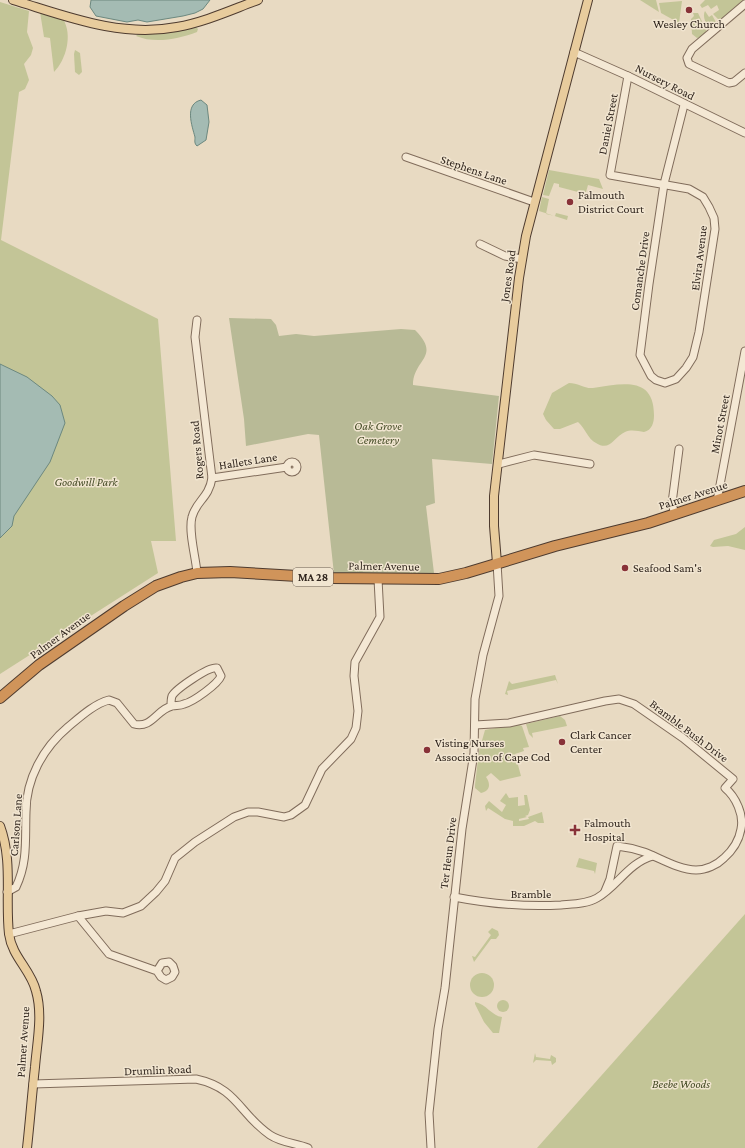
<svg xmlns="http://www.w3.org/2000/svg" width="745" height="1148" viewBox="0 0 745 1148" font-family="'Crimson Pro',serif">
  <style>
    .green { fill: #c3c597 }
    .cemetery { fill: #b8ba96 }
    .water { fill: #a4bbb3; stroke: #6c887f }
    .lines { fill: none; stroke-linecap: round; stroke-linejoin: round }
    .minor-casing { stroke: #806c5b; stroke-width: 9 }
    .major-casing { stroke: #4e3b2f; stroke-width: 10 }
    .highway-casing { stroke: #4e3b2f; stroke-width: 12 }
    .minor { stroke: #f4e8d4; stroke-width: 7 }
    .major { stroke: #e8cc9d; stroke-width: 8 }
    .highway { stroke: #d0945a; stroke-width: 10 }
    .poi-dot { fill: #883238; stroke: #f1e5d0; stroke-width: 1.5 }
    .labels { text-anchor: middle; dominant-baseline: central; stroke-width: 3; stroke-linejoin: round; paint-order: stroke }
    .shield { fill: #f1e5d0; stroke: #6b5f53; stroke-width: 1 }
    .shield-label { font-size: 11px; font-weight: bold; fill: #31261e }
    .poi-label { font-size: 12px; fill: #31261e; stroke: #f1e5d0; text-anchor: start }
    .street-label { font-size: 12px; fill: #31261e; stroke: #f1e5d0 }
    .park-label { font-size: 12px; font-style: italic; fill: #454c26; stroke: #f1e5d0 }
  </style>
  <rect width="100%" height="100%" fill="#e8dac2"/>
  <!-- green -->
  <g class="green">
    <polygon points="640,0 656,0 659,12"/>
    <polygon points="705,0 745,0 745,2 720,21 713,14 719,10 717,5 711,9 708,5 702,8 700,5"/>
    <polygon points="682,1 679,23 661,13 659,3"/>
    <polygon points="0,2 29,11 27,32 33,48 31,55 24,64 29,80 25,89 19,92 1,240 158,319 176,541 151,541 158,573 0,674"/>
    <path d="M705 11 709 17 712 15 717 24 711 29C706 26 702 16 705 11Z"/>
    <path d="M40 12 63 19C73 35 66 60 54 72L50 38 44 37Z"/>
    <polygon points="693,13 698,13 707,32 701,37 697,38 692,34 691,19 694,16"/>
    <path d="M196 27 198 29 197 32C178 39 155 44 136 36L138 34 163 33Z"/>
    <polygon points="75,50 80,53 82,72 79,75 75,72 74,54"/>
    <polygon points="549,170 599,179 603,189 588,185 586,192 579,190 578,192 559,187 559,184 554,183 549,196 543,195"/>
    <polygon points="542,197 549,199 546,214 555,216 556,213 568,216 567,220 539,211"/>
    <path d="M569 383C578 383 585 389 593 388 621 384 654 375 654 415 654 423 652 430 644 432 638 431 631 429 625 432 614 437 610 452 596 443 588 439 585 428 578 422L560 429H554L546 420 543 414 552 393Z"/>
    <polygon points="745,527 745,550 728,546 713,547 710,546 714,540 736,534"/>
    <polygon points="555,675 558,684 556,680 507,691 508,695 505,694 509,681 512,684"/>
    <polygon points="560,716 565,720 567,726 532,733 533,738 529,734 526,724"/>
    <path d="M517 724 522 726 529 747 523 748 524 751 515 754 521 776 500 781 491 773 486 777C491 784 490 791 481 793L475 788V785L479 751 485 730Z"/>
    <polygon points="506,793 509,798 518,797 518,806 525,805 524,795 527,795 530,810 528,815 525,816 527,817 519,819 519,821 529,819 528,817 542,812 544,823 538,823 535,821 524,826 513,826 513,821 505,819 488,808 486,811 485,806 489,801 502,812 506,805 500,801"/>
    <polygon points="579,858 597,863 595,874 594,871 576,867"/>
    <polygon points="745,914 745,1148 537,1148"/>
    <polygon points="492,928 498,931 499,935 496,939 491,939 474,962 472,956 475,957 491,935 488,932"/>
    <circle cx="482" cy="985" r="12"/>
    <circle cx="503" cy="1006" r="6"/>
    <path d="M475 1002C486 1004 492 1016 502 1017L499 1033H493L484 1022 475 1004Z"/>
    <polygon points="535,1053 536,1057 550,1059 551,1055 556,1058 556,1062 552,1065 551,1061 536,1060 533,1063"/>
  </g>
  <!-- cemetery -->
  <path class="cemetery" d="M229 318 271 319 276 325 279 336 296 334 314 336 401 329 415 330C442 357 413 359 413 385L499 396 492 464 432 459 435 503 426 506 434 573 334 574 319 435 308 434 246 446 244 419Z"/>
  <!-- water -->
  <g class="water">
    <polygon points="91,0 210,0 203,9 195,13 183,16 147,22 138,20 127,22 96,16 90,7"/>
    <path d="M201 100 207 105 209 122 206 140 197 146C194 143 195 141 195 137 192 126 184 104 201 100Z"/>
    <polygon points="0,364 27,377 52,396 60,405 65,423 50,462 14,516 12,526 0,538"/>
  </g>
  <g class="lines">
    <!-- minor casing -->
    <g class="minor-casing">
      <g id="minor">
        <polyline points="745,4 692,49 687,58 689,64 729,83 734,82 745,73"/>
        <polyline points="574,52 628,76 745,133"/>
        <polyline points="628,76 610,175 689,189 703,197 709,207 714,218 715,229 699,332 693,357 686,368 676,379 665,383 656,380 651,376 640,355 649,284 664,184 684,105"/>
        <polyline points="406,157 534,202"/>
        <polyline points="480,244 505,256 522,259"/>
        <path d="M197 320 195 337 212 478C209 498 196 501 192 517 188 531 196 558 197 573"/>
        <circle cx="292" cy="467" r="5"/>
        <polyline points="499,464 534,455 590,464"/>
        <polyline points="212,478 287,467"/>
        <polyline points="717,501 745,351"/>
        <polyline points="675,515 672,503 679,449"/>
        <path d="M475 725 509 723 605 701 619 699 634 704 683 738 733 779 725 788C736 797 744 815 741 829 739 841 733 850 724 858 717 865 706 870 696 870 679 870 660 858 644 852 635 849 626 847 617 846L610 879 605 891"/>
        <path d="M7 892 16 887C28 862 25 839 26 812 26 779 43 748 68 727 80 717 94 704 109 700L117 703 134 724C152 729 157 709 172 706 176 705 180 706 184 704 193 702 218 684 221 676L217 668C209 666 176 689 172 696 171 699 171 703 171 706"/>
        <path d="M454 897C490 904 524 907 561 905 573 904 587 904 597 898 618 886 628 863 653 856"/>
        <polyline points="78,916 106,911 123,913 141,906 156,892 165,881 175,858 195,842 234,817 248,812 258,812 284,817 291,815 305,805 322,769 351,739 356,728 358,711 354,676 355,662 380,617 378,579"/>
        <polyline points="9,934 78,916 109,954 157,971 162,963 169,962 173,966 175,972 172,977 166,980 161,977 157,971"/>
        <path d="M33 1084 196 1079C238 1088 239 1114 270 1135 282 1143 296 1143 308 1148"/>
        <polyline points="431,1148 429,1113 438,1029 445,988 462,829 474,753 475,699 483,655 499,596 497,563"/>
      </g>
    </g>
    <!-- major casing -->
    <g class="major-casing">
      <g id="major">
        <path d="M13 0C66 16 120 38 177 27 205 22 231 10 258 0"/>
        <polyline points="497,563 494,526 494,496 519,278 526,236 588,0"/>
        <path d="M0 826C13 861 5 898 9 934 12 957 31 970 36 991 43 1015 37 1042 35 1067 32 1094 30 1121 27 1148"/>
      </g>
    </g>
    <!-- highway casing -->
    <g class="highway-casing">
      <polyline id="highway" points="0,698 39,665 124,606 156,586 181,577 197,573 230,572 332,578 439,579 466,573 555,546 648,523 745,491"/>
    </g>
    <!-- minor -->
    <use href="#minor" class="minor"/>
    <!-- major -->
    <use href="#major" class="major"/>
    <!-- highway -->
    <use href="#highway" class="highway"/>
  </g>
  <!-- markers -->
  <g class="poi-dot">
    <circle cx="689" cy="10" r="4"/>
    <circle cx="570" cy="202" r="4"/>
    <circle cx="625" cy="568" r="4"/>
    <circle cx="562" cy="742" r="4"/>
    <circle cx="427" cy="750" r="4"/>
    <path d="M573 824h4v4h4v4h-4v4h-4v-4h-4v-4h4z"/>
  </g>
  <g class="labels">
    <!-- shield labels -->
    <rect class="shield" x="293" y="568" width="40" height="18" rx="3"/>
    <g class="shield-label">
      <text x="313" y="577">MA 28</text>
    </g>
    <!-- poi labels -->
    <g class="poi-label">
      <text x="689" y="24" text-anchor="middle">Wesley Church</text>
      <text x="578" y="195">Falmouth<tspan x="578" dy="14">District Court</tspan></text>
      <text x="633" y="568">Seafood Sam's</text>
      <text x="570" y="735">Clark Cancer<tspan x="570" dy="14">Center</tspan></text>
      <text x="435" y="743">Visting Nurses<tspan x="435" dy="14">Association of Cape Cod</tspan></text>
      <text x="584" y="823">Falmouth<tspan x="584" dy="14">Hospital</tspan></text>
    </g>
    <!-- street labels -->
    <g class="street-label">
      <text transform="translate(665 82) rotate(27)">Nursery Road</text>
      <text transform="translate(608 124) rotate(-79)">Daniel Street</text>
      <text transform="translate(474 170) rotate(19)">Stephens Lane</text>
      <text transform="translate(699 258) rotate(-83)">Elvira Avenue</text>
      <text transform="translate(640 271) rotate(-82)">Comanche Drive</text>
      <text transform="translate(508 276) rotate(-82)">Jones Road</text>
      <text transform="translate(720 424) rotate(-79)">Minot Street</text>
      <text transform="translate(197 450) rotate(-95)">Rogers Road</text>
      <text transform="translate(248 461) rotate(-9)">Hallets Lane</text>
      <text transform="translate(693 495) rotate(-18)">Palmer Avenue</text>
      <text transform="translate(384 566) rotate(1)">Palmer Avenue</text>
      <text transform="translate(60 635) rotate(-36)">Palmer Avenue</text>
      <text transform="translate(689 731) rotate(37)">Bramble Bush Drive</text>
      <text transform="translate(16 825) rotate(-86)">Carlson Lane</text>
      <text transform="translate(448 853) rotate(-83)">Ter Heun Drive</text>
      <text x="531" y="894">Bramble</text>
      <text transform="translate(23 1042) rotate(-86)">Palmer Avenue</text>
      <text transform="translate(158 1070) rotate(-2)">Drumlin Road</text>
    </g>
    <!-- park labels -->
    <g class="park-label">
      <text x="378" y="426">Oak Grove<tspan x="378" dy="14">Cemetery</tspan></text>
      <text x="86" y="482">Goodwill Park</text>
      <text x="681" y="1084">Beebe Woods</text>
    </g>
  </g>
</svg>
